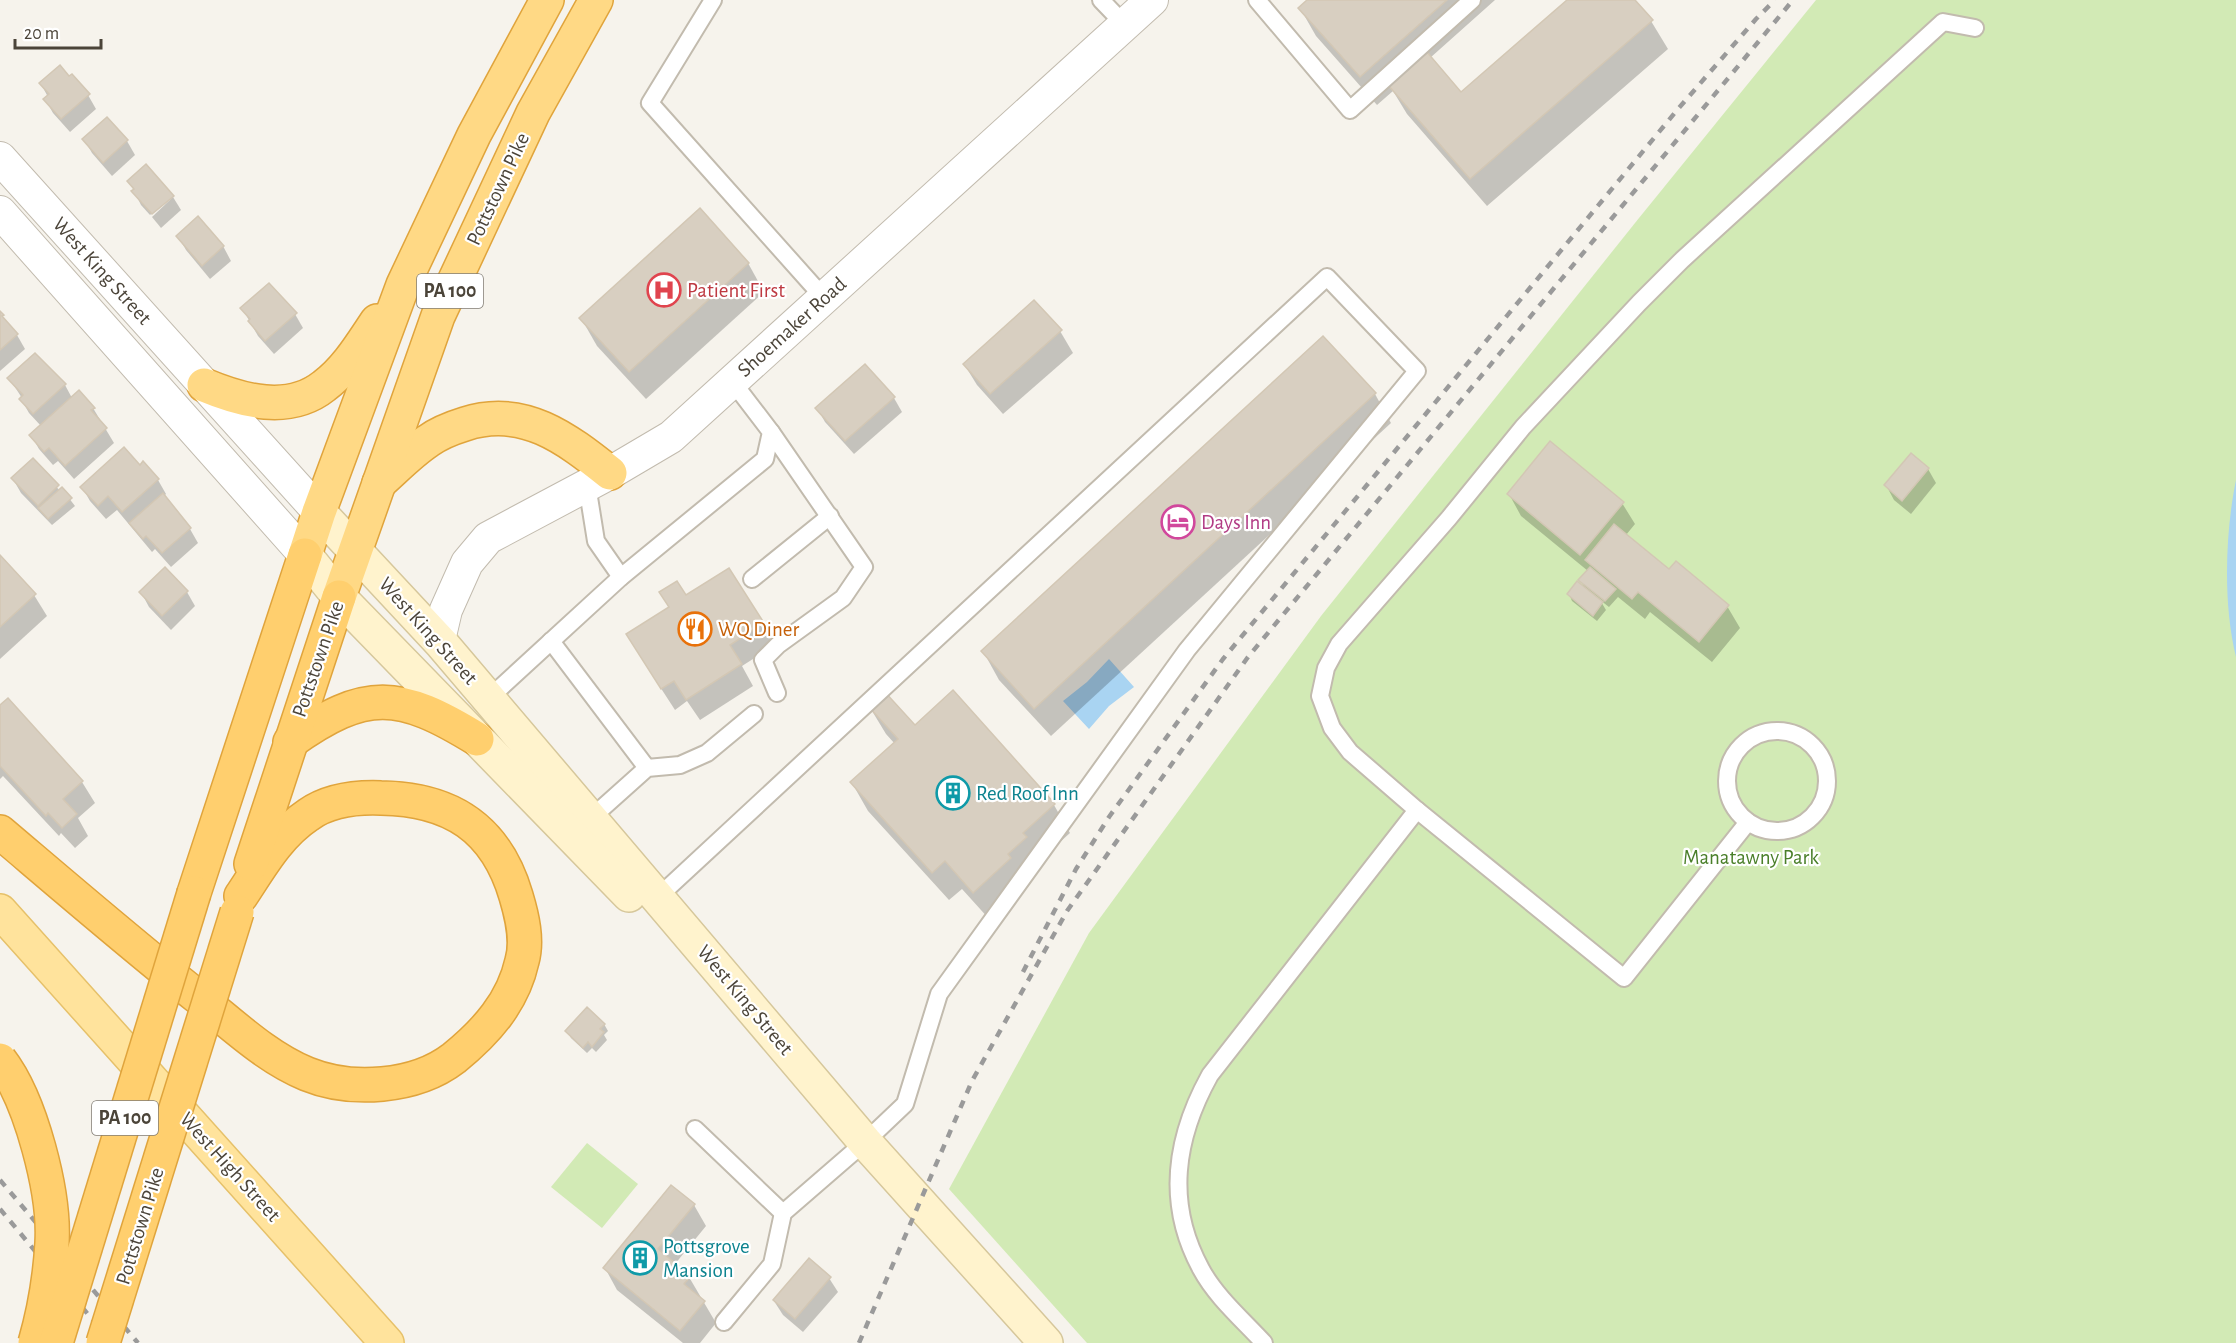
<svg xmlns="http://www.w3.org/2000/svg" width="2236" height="1343" viewBox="0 0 2236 1343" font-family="'Alegreya Sans',sans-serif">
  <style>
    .green { fill: #d2eab5 }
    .water { fill: #a9d4f2 }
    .shadow { fill: #0003 }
    .building { fill: #d8cfc1; stroke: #d3c7b4; stroke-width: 1.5 }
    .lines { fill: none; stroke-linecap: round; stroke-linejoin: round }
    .service-casing { stroke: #c2bbae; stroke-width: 20 }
    .minor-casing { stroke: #c2bbae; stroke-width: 34 }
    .secondary-casing { stroke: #d6c79b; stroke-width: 36 }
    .primary-casing { stroke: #e6c16a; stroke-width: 36 }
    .trunk-casing { stroke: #e0a43c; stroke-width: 36 }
    .motorway-casing { stroke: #e0a43c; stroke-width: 36 }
    .service { stroke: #fff; stroke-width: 16 }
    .minor { stroke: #fff; stroke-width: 32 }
    .secondary { stroke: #fff3cd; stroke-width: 33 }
    .primary { stroke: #ffe39c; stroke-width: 33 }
    .trunk { stroke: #ffd985; stroke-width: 33 }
    .motorway { stroke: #ffcf6e; stroke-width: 33 }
    .rail { stroke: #9a9a9a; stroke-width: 4.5; stroke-dasharray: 8 8; stroke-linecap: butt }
    .motorway-bridge-casing { stroke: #e0a43c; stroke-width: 36; stroke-linecap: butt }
    .motorway-bridge { stroke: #ffcf6e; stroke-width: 33 }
    .labels { text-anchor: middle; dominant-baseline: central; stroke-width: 4.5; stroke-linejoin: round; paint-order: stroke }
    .shield { fill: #fff; stroke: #817c74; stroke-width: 1.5 }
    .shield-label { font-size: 20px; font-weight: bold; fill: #4b4439 }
    .street-label { font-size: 21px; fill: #4b4439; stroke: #fff }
    .health-label { font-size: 21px; fill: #be3a42; stroke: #fff; text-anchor: start }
    .hotel-label { font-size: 21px; fill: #b23c85; stroke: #fff; text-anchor: start }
    .food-label { font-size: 21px; fill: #c56008; stroke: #fff; text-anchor: start }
    .culture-label { font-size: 21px; fill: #0d838f; stroke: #fff; text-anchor: start }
    .park-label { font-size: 21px; fill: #4a7f2a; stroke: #fff }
  </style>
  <rect width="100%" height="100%" fill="#f6f3ec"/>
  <!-- green -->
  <g class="green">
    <polygon points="1816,0 2236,0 2236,1343 1087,1343 949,1189 1089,933 1321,616 1639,218"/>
    <polygon points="587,1143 638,1184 602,1228 551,1187"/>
  </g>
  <!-- water -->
  <g class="water">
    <path d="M2236 480V657C2223 605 2225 533 2236 480Z"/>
    <polygon points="1109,659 1134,687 1109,706 1089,729 1063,701 1087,682"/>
  </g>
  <!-- shadow -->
  <g class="shadow">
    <polygon points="1309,0 1495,0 1430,58 1461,94 1569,0 1633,0 1651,21 1668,49 1487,206 1407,114 1393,91 1377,105 1316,36 1300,8"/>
    <polygon points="41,84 88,95 96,109 70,132 53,113 45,99 48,97"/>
    <polygon points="84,139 127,141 135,155 112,176 92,153"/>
    <polygon points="129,181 172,195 150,215 141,205"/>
    <polygon points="173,197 181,210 161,228 152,217"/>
    <polygon points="178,236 223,246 231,261 210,279 186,250"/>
    <polygon points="748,263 764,292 646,399 597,346 581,318"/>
    <polygon points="242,308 295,314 303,328 274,354 258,336"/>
    <polygon points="0,314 17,335 25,349 0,371"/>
    <polygon points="1060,331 1073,353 1003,414 977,385 964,364"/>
    <polygon points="1323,338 1375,394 1391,423 1051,736 999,680 983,651"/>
    <polygon points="865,366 894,398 902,412 854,454 825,422 817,408"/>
    <polygon points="9,378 65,385 72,398 93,408 114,443 74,479 58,461 53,465 39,449 31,435 41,426 29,413 21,399 22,398"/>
    <polygon points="33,460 60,491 62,489 75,506 52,525 21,493 13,479"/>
    <polygon points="143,463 158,480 166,494 164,496 190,529 198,543 171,567 155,549 152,552 117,510 106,519 90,501 82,487 140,467"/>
    <polygon points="1928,469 1936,483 1911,514 1894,500 1886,485"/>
    <polygon points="1509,494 1622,503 1635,524 1626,535 1670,571 1727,606 1740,628 1712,662 1650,612 1645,619 1618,597 1609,607 1600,600 1606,610 1597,621 1572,601 1569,594 1586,590 1580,580 1588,571 1521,516"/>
    <polygon points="0,557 34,595 47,616 0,659"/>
    <polygon points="165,569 187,592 195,606 171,630 149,607 141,592"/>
    <polygon points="686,598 763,624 775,645 742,666 753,686 700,720 687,701 675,710 640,656 670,608"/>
    <polygon points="7,700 82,782 95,803 78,818 88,836 75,848 61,833 59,836 3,776 0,779 0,707"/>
    <polygon points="869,706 915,727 1054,805 1070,833 1039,861 1042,866 1023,882 1026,887 990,920 962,889 949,900 868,811 852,783 895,744 886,734"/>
    <polygon points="604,1024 608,1031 604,1035 607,1040 596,1052 592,1048 587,1053 571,1038 567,1031"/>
    <polygon points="694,1205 706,1226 675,1264 689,1277 716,1323 700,1343 683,1343 617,1290 605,1268"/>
    <polygon points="829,1278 838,1292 803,1332 783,1315 774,1301"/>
  </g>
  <!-- building -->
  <g class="building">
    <polygon points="1307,0 1447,0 1360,77 1298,8"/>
    <polygon points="1567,0 1635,0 1653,20 1470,179 1388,85 1427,52 1461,92"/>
    <polygon points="60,65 69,76 72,74 90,94 61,119 43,99 49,94 39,83"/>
    <polygon points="107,117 128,140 103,163 82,139"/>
    <polygon points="146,164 174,196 152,214 131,191 134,189 127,181"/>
    <polygon points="700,208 749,263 629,372 579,318"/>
    <polygon points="198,216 224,246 202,266 176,236"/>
    <polygon points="269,283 297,313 265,341 248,321 250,319 240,308"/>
    <polygon points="1034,300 1062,330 990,394 963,364"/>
    <polygon points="0,311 4,315 2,316 18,334 0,350"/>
    <polygon points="1323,336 1376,393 1034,709 981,651"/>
    <polygon points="35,353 66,384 33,414 19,399 23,395 7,378"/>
    <polygon points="865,364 895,397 845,441 815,408"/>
    <polygon points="79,390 95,408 91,410 107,428 65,466 49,448 44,452 29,435"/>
    <polygon points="1550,441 1624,502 1580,555 1507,494"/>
    <polygon points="124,447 140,465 143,461 159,479 122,512 108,496 98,506 80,487"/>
    <polygon points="1911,453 1929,468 1902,501 1884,485"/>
    <polygon points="33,458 59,485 38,506 11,478"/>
    <polygon points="62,487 72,498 48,519 38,508"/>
    <polygon points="163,493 191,528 162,553 146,536 143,539 129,523"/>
    <polygon points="1614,524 1669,569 1676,561 1729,605 1699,642 1638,592 1632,599 1585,560"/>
    <polygon points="0,555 36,594 0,627"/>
    <polygon points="165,567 188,591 162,616 139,592"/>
    <polygon points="1590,567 1616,589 1605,601 1578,580"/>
    <polygon points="729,568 764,623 730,645 742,664 686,700 674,681 661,689 626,634 669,607 659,592 677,581 686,595"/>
    <polygon points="1577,581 1603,602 1593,616 1567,594"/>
    <polygon points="953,690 1055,804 1023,833 1027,837 1008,854 1011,858 973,893 945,861 932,873 850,782 898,739 868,706 884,691 915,725"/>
    <polygon points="8,698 83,781 63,799 77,814 62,828 48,813 46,816 0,766 0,705"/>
    <polygon points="587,1007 605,1024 600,1029 604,1032 592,1047 588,1042 583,1048 565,1031"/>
    <polygon points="671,1185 695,1204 658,1249 691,1276 684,1284 705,1301 680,1331 603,1268"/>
    <polygon points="809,1258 831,1277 795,1319 773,1300"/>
  </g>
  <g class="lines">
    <!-- service casing -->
    <g class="service-casing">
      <g id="service">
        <polyline points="713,0 650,103 824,298"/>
        <polyline points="1101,0 1125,25"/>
        <polyline points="1257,0 1350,110 1472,0"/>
        <polyline points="771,432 864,567 843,598 778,645 763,660 777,693"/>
        <polyline points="587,485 596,541 621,577"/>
        <polyline points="752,579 830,516"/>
        <polyline points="551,641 647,768"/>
        <polyline points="488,699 621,577 765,459 771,432 732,381"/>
        <circle cx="1777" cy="781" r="50"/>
        <polyline points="1417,810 1624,978 1748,822"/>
        <polyline points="590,819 647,768 680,765 707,753 754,714"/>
        <polyline points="658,897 1327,277 1417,371 1187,650 939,994 905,1104 865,1142 783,1213 772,1264 724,1322"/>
        <polyline points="695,1129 783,1213"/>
        <path d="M1264 1343C1243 1320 1216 1297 1201 1269 1165 1203 1175 1138 1210 1075L1417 810 1350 752 1332 728 1320 696 1326 668 1339 644 1449 518 1523 427 1639 303 1682 260 1943 22 1975 28"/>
      </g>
    </g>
    <!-- minor casing -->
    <g class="minor-casing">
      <g id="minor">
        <polyline points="0,158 319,512"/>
        <polyline points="0,212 305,555"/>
        <polyline points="439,640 446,610 467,563 488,538 610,473 671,437 1152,0"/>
      </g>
    </g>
    <!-- secondary casing -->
    <g class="secondary-casing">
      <g id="secondary">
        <polyline points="319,512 442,644 865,1142 1046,1343"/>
        <polyline points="305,555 339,597 629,895"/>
      </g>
    </g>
    <!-- primary casing -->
    <g class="primary-casing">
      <polyline id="primary" points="0,911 387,1343"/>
    </g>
    <!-- trunk casing -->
    <g class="trunk-casing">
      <g id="trunk">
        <path d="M204 385C242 401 289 414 324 386 347 369 362 343 377 321"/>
        <path d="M379 483C395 469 410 453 428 441 439 433 452 428 465 424 523 405 566 438 610 473"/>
        <polyline points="305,555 319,512 403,285 474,135 547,0"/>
        <polyline points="339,597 438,316 533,113 596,0"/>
      </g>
    </g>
    <!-- motorway casing -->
    <g class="motorway-casing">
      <g id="motorway">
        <path d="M290 742C366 688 399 691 477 739"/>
        <path d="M0 832C66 888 131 944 199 998 233 1025 266 1057 307 1074 351 1092 415 1088 454 1058 486 1032 513 1002 522 961 528 940 522 916 516 896 496 828 451 799 381 798 355 797 329 800 308 815 278 835 261 866 241 896"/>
        <polyline points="251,864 339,597"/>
        <polyline points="194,893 305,555"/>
      </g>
    </g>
    <!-- service -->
    <use href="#service" class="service"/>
    <!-- minor -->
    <use href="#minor" class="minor"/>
    <!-- secondary -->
    <use href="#secondary" class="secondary"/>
    <!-- primary -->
    <use href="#primary" class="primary"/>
    <!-- trunk -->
    <use href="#trunk" class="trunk"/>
    <!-- motorway -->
    <use href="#motorway" class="motorway"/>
    <!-- rail -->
    <g class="rail">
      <polyline points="1023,972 1076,869 1109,817 1223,659 1678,109 1756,19 1775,0"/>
      <polyline points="0,1180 138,1343"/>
      <polyline points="0,1209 112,1343"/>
      <polyline points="95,1342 96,1343"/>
      <polyline points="859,1343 972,1081 1067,911 1248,657 1793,0"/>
    </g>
    <!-- motorway-bridge casing -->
    <g class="motorway-bridge-casing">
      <g id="motorway-bridge">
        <path d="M0 1060C31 1100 55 1193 52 1243 50 1276 44 1312 35 1343"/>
        <polyline points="56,1343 194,893"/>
        <polyline points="103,1343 237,912"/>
      </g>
    </g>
    <!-- motorway-bridge -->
    <use href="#motorway-bridge" class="motorway-bridge"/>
  </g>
  <!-- icons -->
  <defs>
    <g id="hospital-ring" transform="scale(1.725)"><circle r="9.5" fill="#fff" stroke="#e0444e" stroke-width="1.5"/><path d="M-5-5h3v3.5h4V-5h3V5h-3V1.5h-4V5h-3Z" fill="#e0444e"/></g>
    <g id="hotel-ring" transform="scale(1.725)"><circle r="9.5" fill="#fff" stroke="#d1479c" stroke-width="1.5"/><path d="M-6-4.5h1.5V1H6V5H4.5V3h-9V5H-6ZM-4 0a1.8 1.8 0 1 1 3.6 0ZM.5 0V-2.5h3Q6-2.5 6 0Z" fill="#d1479c"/></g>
    <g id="restaurant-ring" transform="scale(1.725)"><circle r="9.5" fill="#fff" stroke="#e8710a" stroke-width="1.5"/><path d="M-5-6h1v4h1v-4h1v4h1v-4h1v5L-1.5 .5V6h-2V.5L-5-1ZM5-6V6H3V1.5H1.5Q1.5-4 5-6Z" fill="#e8710a"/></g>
    <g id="building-ring" transform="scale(1.725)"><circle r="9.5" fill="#fff" stroke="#0f9aa8" stroke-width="1.5"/><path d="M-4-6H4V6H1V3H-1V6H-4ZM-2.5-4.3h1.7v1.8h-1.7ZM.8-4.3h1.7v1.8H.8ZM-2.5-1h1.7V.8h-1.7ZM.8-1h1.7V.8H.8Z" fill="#0f9aa8"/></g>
  </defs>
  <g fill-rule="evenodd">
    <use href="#hospital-ring" x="664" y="290"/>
    <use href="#hotel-ring" x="1178" y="522"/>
    <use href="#restaurant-ring" x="695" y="629"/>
    <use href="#building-ring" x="953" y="793"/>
    <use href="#building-ring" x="640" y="1258"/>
  </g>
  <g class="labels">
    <!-- shield labels -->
    <g class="shield">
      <rect x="417" y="274" width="66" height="34" rx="4.5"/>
      <rect x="92" y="1101" width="66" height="34" rx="4.5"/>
    </g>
    <g class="shield-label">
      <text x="450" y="291">PA 100</text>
      <text x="125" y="1118">PA 100</text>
    </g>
    <!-- street labels -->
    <g class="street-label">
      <text transform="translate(498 189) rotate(-65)">Pottstown Pike</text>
      <text transform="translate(102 271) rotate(48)">West King Street</text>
      <text transform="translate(792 327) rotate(-42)">Shoemaker Road</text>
      <text transform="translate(428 631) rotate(48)">West King Street</text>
      <text transform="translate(318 659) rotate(-71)">Pottstown Pike</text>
      <text transform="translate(745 1000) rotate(50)">West King Street</text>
      <text transform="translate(230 1167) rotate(48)">West High Street</text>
      <text transform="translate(140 1226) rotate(-73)">Pottstown Pike</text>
    </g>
    <!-- health labels -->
    <g class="health-label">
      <text x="687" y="290">Patient First</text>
    </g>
    <!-- hotel labels -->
    <g class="hotel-label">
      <text x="1201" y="522">Days Inn</text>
    </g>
    <!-- food labels -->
    <g class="food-label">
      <text x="718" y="629">WQ Diner</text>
    </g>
    <!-- culture labels -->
    <g class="culture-label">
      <text x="976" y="793">Red Roof Inn</text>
      <text x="663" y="1246">Pottsgrove<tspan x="663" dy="24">Mansion</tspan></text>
    </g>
    <!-- park labels -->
    <g class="park-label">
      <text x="1751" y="857">Manatawny Park</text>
    </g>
  </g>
  <!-- scale -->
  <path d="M15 39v9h86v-9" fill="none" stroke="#4b4439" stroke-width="3"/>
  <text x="24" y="39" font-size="18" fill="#4b4439" stroke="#ffffff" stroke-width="4.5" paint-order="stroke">20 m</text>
</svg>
